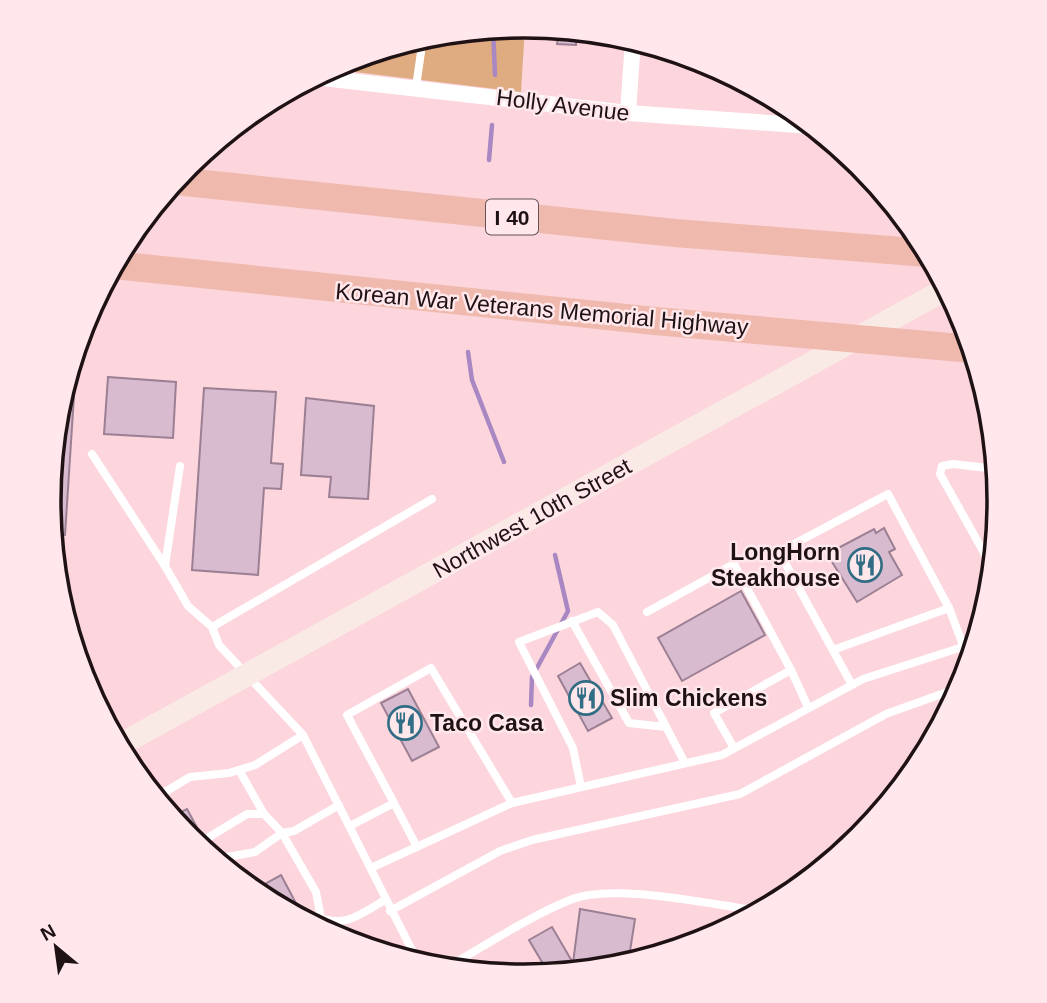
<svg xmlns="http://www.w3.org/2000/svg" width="1047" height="1003" viewBox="0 0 1047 1003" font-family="Arial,sans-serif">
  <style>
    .green { fill: #dfac82 }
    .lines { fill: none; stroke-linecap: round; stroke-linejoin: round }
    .stream { stroke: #a887c3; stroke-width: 4.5 }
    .building { fill: #d9bbd0; stroke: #9b7f93; stroke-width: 2 }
    .service { stroke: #fff; stroke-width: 8 }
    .minor { stroke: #fff; stroke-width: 16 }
    .secondary { stroke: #faeae6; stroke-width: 23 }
    .motorway { stroke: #efb9ad; stroke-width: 28 }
    .labels { text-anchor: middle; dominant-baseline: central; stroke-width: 5; stroke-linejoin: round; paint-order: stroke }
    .shield { fill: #ffe7eb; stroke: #625255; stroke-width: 2 }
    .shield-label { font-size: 21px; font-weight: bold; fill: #1f1215 }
    .street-label { font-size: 23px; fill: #1f1215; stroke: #ffe7eb }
    .poi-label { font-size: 23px; font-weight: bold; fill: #1f1215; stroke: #ffe7eb; text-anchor: start }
    .rim { fill: none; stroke: #1f1215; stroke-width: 3.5 }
  </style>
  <rect width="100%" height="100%" fill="#fcd5dd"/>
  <!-- green -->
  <polygon class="green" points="525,26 521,92 330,69 431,35"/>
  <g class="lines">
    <!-- stream -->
    <g class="stream">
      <polyline points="493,29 495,75"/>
      <polyline points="489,160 492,125"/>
      <polyline points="468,352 472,380 504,462"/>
      <polyline points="531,705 532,677 568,611 555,555"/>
    </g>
  </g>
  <!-- building -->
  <g class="building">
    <polygon points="559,30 577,32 576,45 557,44"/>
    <polygon points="71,364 76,365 65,535 52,534 48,501 57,408"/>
    <polygon points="108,377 176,382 173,438 104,434"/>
    <polygon points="204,388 276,392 271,463 283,464 281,489 264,488 258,575 192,570"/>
    <polygon points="306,398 374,406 368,499 329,497 331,477 301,475"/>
    <polygon points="884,528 895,549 889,552 902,575 857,602 827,554 874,529 876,533"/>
    <polygon points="741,591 765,635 682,681 658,638"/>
    <polygon points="580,663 612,718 588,731 558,676"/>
    <polygon points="408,689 439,747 412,761 381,703"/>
    <polygon points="187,809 199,831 187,837 171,817"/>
    <polygon points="281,875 299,909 291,914 252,891"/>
    <polygon points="580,909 635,919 628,964 549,974 529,940 552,927 573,963"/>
  </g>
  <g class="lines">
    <!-- service -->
    <g class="service">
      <polyline points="416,87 423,38"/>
      <polyline points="92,454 165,566"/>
      <polyline points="180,466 165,566 188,606 212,627"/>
      <polyline points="992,567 940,474 942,466 953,464 996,469"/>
      <polyline points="647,612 734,564 791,670"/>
      <polyline points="572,621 629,723 666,727"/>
      <polyline points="833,650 949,608"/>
      <polyline points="852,685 779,552 888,494 949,608 963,645"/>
      <polyline points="734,748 714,713 791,670 808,707"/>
      <polyline points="239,770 264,814"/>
      <polyline points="581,787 573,748 519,642 598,612 613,625 685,763"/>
      <polyline points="155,798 190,777 229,773 255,765 303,735"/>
      <polyline points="394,803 347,715 431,668 512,803"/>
      <polyline points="350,826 394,803 417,847"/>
      <polyline points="196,845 247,814 264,814 282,833 294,831 339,805"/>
      <polyline points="218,863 227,857 255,852 282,833 316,892 320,913 311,924"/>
      <polyline points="371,868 512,803 722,755 863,679 975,643"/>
      <polyline points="390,911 500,851 532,840 740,794 886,714 961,687"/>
      <path d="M317 917C347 928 360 914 385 900"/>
      <polyline points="419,964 303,735 219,645 212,627 432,499"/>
      <path d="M444 969C483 947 530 916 570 900 614 882 712 905 761 911"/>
    </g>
    <!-- minor -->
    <g class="minor">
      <polyline points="314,77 628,113 812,126"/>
      <polyline points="628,113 633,40"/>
    </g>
    <!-- secondary -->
    <polyline class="secondary" points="118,746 946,289"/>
    <!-- motorway -->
    <g class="motorway">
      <polyline points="175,181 675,233 927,253"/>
      <polyline points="114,265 655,321 972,349"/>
    </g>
  </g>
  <!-- icons -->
  <defs>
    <g id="restaurant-ring" transform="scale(1.75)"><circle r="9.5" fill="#ffe7eb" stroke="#316d84" stroke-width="1.5"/><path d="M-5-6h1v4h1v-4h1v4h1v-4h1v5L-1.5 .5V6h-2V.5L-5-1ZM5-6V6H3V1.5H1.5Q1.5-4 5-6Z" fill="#316d84"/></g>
  </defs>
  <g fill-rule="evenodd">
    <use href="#restaurant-ring" x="865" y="565"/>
    <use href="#restaurant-ring" x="586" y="698"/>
    <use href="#restaurant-ring" x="405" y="723"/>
  </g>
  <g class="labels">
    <!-- shield labels -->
    <rect class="shield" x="486" y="199.5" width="52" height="35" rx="5"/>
    <g class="shield-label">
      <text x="512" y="217">I 40</text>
    </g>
    <!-- street labels -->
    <g class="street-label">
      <text transform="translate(563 105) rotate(7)">Holly Avenue</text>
      <text transform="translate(542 309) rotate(5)">Korean War Veterans Memorial Highway</text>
      <text transform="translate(532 518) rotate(-29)">Northwest 10th Street</text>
    </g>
    <!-- poi labels -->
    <g class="poi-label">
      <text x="840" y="552" text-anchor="end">LongHorn<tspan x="840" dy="26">Steakhouse</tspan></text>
      <text x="610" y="698">Slim Chickens</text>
      <text x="430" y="723">Taco Casa</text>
    </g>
  </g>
  <!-- crop -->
  <path d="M0 0H1047V1003H0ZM61 501a463 463 0 1 1 926 0a463 463 0 1 1-926 0Z" fill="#ffe7eb" fill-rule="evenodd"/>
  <path class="rim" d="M61 501a463 463 0 1 1 926 0a463 463 0 1 1-926 0Z"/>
  <!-- north arrow -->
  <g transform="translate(56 947) rotate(331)" stroke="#ffe7eb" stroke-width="5" paint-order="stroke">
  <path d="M0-5L12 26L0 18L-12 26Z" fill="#1f1215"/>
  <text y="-10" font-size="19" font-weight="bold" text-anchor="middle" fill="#1f1215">N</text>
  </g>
</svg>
